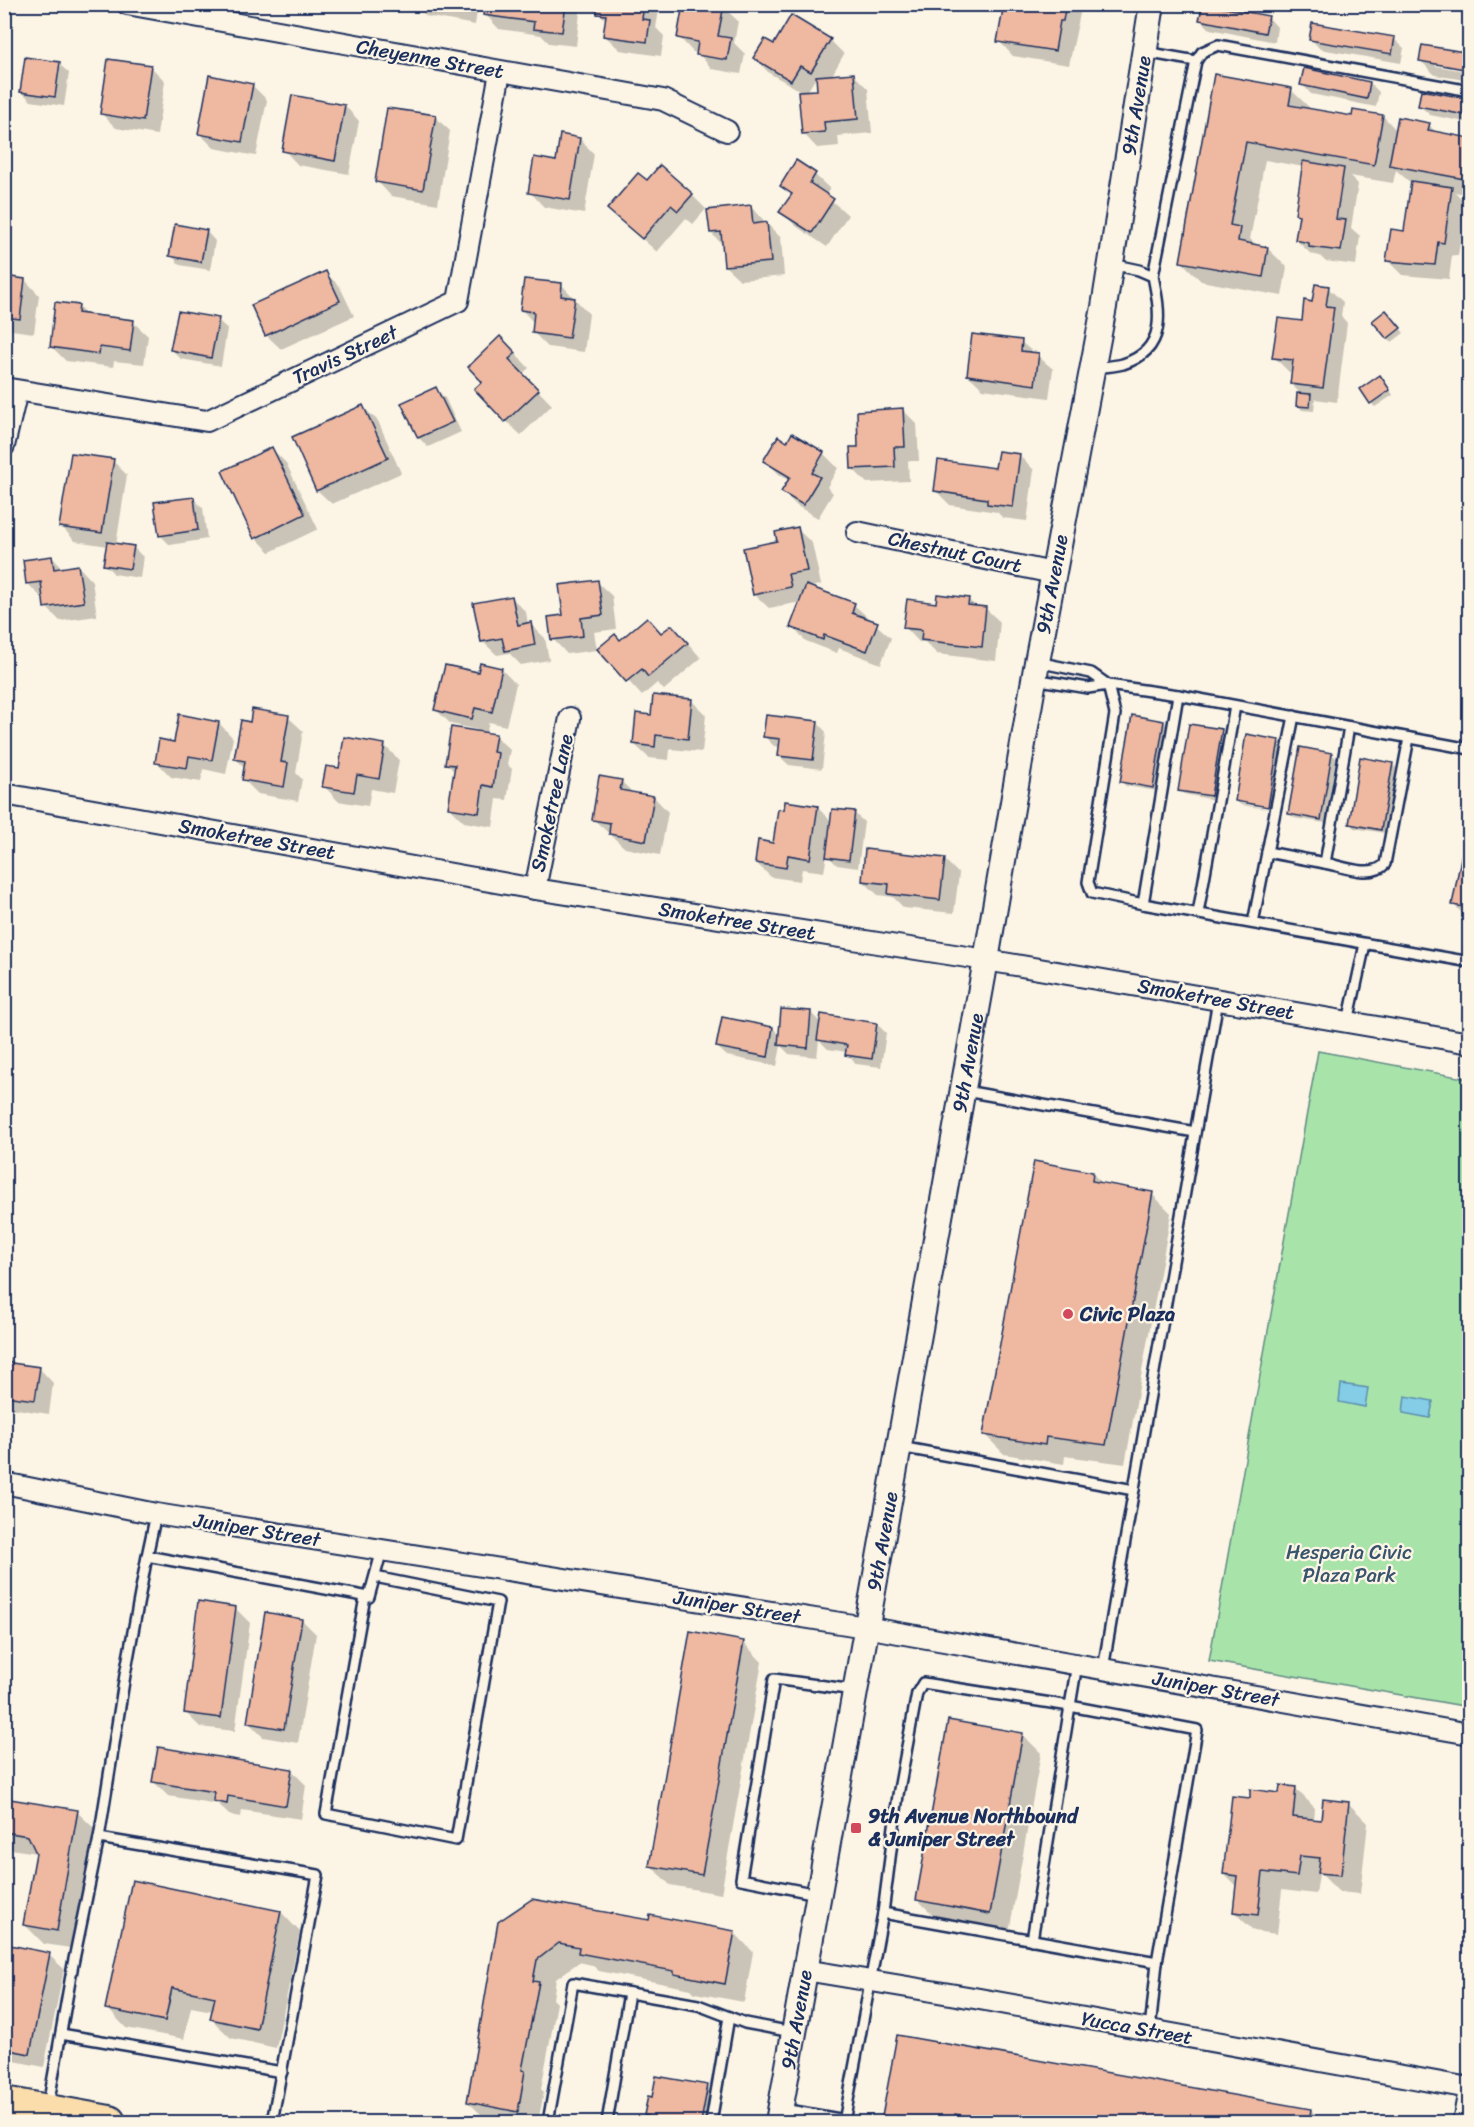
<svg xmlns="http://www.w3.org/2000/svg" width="1474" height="2127" viewBox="0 0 1474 2127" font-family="Sriracha,sans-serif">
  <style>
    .green { fill: #a8e4aa; stroke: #628a84; stroke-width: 1.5 }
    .water { fill: #85cde6; stroke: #5b8eb0; stroke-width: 1.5 }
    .shadow { fill: #0003; fill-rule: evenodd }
    .building { fill: #eeb8a1; stroke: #1b2f5e; stroke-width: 1.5 }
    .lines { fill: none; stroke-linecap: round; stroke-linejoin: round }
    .service-casing { stroke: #1b2f5e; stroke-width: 14 }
    .minor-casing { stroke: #1b2f5e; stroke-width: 24 }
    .tertiary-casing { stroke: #1b2f5e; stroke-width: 28 }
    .primary-casing { stroke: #1b2f5e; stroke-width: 36 }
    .service { stroke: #fcf5e5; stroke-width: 9 }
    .minor { stroke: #fcf5e5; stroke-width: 20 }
    .tertiary { stroke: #fcf5e5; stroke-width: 24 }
    .primary { stroke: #fbddab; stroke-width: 32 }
    .poi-dot { fill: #d1495b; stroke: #fcf5e5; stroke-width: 2 }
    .labels { text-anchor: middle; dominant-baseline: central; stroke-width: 4.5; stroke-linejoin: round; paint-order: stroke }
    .street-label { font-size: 20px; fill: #1b2f5e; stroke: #fcf5e5 }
    .poi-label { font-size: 20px; font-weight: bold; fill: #1b2f5e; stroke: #fcf5e5; text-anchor: start }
    .park-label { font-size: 20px; fill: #37536d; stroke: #fcf5e5 }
  </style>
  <rect width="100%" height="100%" fill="#fcf5e5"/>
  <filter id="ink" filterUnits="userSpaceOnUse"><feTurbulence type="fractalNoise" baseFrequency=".0167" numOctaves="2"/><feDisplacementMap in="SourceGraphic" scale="12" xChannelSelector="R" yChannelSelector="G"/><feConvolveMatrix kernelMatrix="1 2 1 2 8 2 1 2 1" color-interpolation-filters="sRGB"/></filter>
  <g filter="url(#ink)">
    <!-- green -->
    <polygon class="green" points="1318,1051 1469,1079 1469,1707 1209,1661"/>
    <!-- water -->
    <g class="water">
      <polygon points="1341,1384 1368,1388 1365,1407 1339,1402"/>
      <polygon points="1405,1396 1433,1401 1430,1418 1403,1413"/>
    </g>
    <!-- shadow -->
    <g class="shadow">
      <polygon points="415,4 426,4 426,6 468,14 468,11 433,4 478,4 475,25 426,16"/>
      <polygon points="486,4 581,4 576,46 549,43 541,35 499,29 485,14"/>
      <polygon points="600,4 660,4 656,28 664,36 661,56 620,50 605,36 607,21 599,13"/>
      <polygon points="685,4 711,4 723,7 738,21 734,43 745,54 741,74 712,69 698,53 693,52 679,37"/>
      <polygon points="1005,4 1082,4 1069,65 1013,56 999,41"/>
      <polygon points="1268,17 1277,27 1275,42 1210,29 1201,20"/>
      <polygon points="1311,39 1394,39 1404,48 1401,63 1320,49"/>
      <path d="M830 40 844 54 831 77 854 75 868 89 872 133 838 136 839 146 817 148 803 133V92L769 73 755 58 774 46ZM815 79 818 81 819 91 807 92Z"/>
      <polygon points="1421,61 1436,63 1436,66 1470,72 1470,81 1435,75"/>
      <polygon points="59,64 69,73 64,106 31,101 22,92"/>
      <polygon points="151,67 165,81 157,135 116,128 102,114"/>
      <polygon points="1215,76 1291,90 1311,109 1353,118 1383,116 1397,131 1429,125 1438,134 1470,139 1470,195 1455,192 1466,203 1458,256 1452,255 1449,279 1402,275 1388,261 1405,233 1412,184 1396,170 1393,183 1350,176 1358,184 1351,228 1360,236 1356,265 1325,261 1320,256 1311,254 1296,240 1300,217 1297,214 1304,167 1265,160 1250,239 1258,246 1267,248 1287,267 1282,296 1201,281 1181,261"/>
      <polygon points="1370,83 1379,92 1376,107 1311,94 1302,84"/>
      <polygon points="252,85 267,100 256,156 214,148 199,133"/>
      <polygon points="1470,101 1470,123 1430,115 1420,106"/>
      <polygon points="345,106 359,121 349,174 298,165 284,150"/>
      <polygon points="435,117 450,131 438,204 391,196 377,181"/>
      <polygon points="580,139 594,154 584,214 544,207 530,192"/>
      <polygon points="797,163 815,175 830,189 825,195 848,215 827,247 796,226 781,212 792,196 782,186"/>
      <polygon points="692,195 706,209 693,224 686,218 657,252 609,209"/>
      <polygon points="751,207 781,238 784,276 740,280 725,266 723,245 711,233"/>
      <polygon points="206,231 215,241 210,270 180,265 171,255"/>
      <polygon points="326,273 340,287 354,316 281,349 266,335"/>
      <polygon points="4,278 25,280 39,295 34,333 11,330 10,342 4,341"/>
      <polygon points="562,285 589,314 584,352 548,347 533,332 534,323 522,310"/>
      <polygon points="1328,288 1343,302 1341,316 1347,323 1337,402 1315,399 1314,411 1302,410 1298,405 1302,395 1291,384 1293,372 1289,372 1274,357 1303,323 1314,303"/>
      <polygon points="78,306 88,316 133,322 148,336 144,364 114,361 113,367 66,361 51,346"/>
      <polygon points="1390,316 1404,333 1392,342 1388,338"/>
      <polygon points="218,320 227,329 221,366 181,359 172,350"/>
      <polygon points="1021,342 1053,369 1049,398 983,389 968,375"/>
      <polygon points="515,353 529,368 522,374 552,405 521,435 506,421 484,382"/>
      <polygon points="1384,381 1393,395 1375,407 1371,403"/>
      <polygon points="436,389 445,398 461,432 428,447 419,438 403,404"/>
      <polygon points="363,407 378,421 401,473 332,504 317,490"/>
      <polygon points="903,410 917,424 919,461 908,461 909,481 867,483 853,469 860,448"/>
      <polygon points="793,435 824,454 838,468 827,487 833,493 818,518 797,506 783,492 790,481 780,475 765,460 788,444"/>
      <polygon points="272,449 286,463 318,529 270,552 256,538"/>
      <polygon points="1019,455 1034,470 1027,521 1003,518 997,512 950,505 936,491 997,470"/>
      <polygon points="113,461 127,475 116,545 133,547 143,557 140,578 114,574 105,564 108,546 75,541 61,526"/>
      <polygon points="193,498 203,508 207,539 170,545 160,535"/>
      <polygon points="797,529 812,543 821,585 808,587 854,605 891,638 881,664 839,648 837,653 806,641 792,627 801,602 769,608 754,594 779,542"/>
      <polygon points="52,557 63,569 78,566 92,581 97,616 60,621 46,607 45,598 42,598 28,584"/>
      <polygon points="4,576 9,580 4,599"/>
      <polygon points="597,582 612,596 616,629 594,632 597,650 567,654 553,639 565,616"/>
      <polygon points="511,597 526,612 528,624 530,624 545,638 549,660 521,665 509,653 497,655 482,641"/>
      <polygon points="968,599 976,607 985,608 1000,622 996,661 937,654 925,642 919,642 905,627 937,604"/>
      <polygon points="647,619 663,634 686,641 701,658 664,690 657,683 642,696 599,649 620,642"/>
      <polygon points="501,669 516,684 506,726 489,722 486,734 495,736 510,750 507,764 512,769 507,800 497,799 493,827 464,822 450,808 455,772 446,763 478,730 451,724 436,710 479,674"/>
      <polygon points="692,701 706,715 702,752 670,749 669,760 649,758 634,744 652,717"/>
      <polygon points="288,717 303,731 296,773 302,779 298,801 258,794 244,780 246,769 236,759 252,724"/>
      <polygon points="817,722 826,732 822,769 789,765 779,756 780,747 774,746 765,737"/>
      <polygon points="1164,722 1168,727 1157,791 1126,786 1122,782"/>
      <polygon points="219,723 233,738 226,774 203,769 201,782 171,777 157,762 175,744"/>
      <polygon points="1221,731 1226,735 1215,800 1184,794 1180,790"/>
      <polygon points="346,739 385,746 399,760 393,793 371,789 368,806 338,801 324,786 340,770"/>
      <polygon points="1278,741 1283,745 1272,806 1239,800 1239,803 1272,810 1241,805 1236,801"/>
      <polygon points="1332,754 1336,758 1325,823 1294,818 1290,813"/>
      <polygon points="1392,764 1396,768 1385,833 1354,828 1350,823"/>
      <polygon points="621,781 633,793 654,797 668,812 660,855 625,848 593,819"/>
      <polygon points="817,807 832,822 854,813 864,822 858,868 837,865 827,855 824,872 802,869 800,881 771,877 756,863 774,844"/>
      <polygon points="1470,819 1470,921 1454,905"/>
      <polygon points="944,859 959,874 954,913 904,908 893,897 878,895 863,881"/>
      <polygon points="811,1013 821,1023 877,1024 886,1033 881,1067 856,1064 847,1052 828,1049 819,1040 817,1057 789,1054 781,1046 777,1066 727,1056 717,1047 773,1028 780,1036"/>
      <polygon points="1093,1174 1103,1184 1152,1194 1171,1213 1125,1464 1065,1456 1064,1464 1004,1454 985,1435"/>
      <polygon points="4,1353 17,1365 39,1368 53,1383 49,1414 4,1407"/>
      <polygon points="235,1608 250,1623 235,1731 200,1727 185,1712"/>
      <polygon points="302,1620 316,1634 298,1743 263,1737 248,1722"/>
      <polygon points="743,1642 762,1662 721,1894 670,1885 650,1865"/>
      <polygon points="1022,1734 1041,1753 1009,1932 937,1919 918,1900"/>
      <polygon points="292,1771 306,1785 301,1819 242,1810 241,1817 229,1815 218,1804 168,1796 154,1782"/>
      <polygon points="1296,1789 1315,1808 1314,1821 1322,1822 1348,1803 1368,1823 1360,1894 1339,1892 1322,1875 1319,1874 1316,1894 1282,1890 1277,1934 1254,1931 1234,1912 1237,1887 1224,1874 1251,1800 1280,1794"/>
      <polygon points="4,1800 77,1812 97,1831 77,1949 44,1944 25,1925 37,1853 4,1848"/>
      <polygon points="281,1912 300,1932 276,2048 231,2038 211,2019 213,2011 191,2007 184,2039 126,2028 107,2008"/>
      <polygon points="650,1922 734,1932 753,1952 744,2002 695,1993 691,1989 599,1971 592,1965 579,1962 556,1979 553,1999 557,2003 541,2089 544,2092 538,2122 488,2121 468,2102 499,1923"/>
      <polygon points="49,1955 64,1969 44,2067 4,2059 4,1980"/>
      <polygon points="898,2036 1311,2110 1320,2120 1336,2122 882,2122"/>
      <polygon points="707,2087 722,2101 718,2122 649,2122 650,2118 646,2115"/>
    </g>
    <!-- building -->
    <g class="building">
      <polygon points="425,4 462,4 460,11"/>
      <polygon points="485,4 566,4 562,32 533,29 534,22 483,15"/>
      <polygon points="598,4 644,4 642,19 650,20 647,42 603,36 606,15 597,14"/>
      <polygon points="683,4 724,5 718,36 731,38 727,60 696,55 698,42 677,38"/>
      <polygon points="1004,4 1066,4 1063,21 1060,21 1055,51 997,42"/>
      <polygon points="1203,4 1269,16 1265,33 1199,20"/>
      <polygon points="791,15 831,39 811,72 800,66 791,81 753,58 765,39 774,44"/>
      <polygon points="1312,23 1395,37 1392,54 1309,40"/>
      <polygon points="1422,45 1470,53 1470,70 1419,61"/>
      <polygon points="25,57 60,62 55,97 20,92"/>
      <polygon points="108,59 151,65 143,121 100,114"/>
      <polygon points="1304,68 1370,82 1367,99 1300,85"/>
      <polygon points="854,73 858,119 824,122 825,132 802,134 798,91 817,90 816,76"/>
      <polygon points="1214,74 1292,88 1289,105 1352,116 1353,110 1383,115 1374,165 1246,142 1230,225 1240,227 1238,241 1268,247 1263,277 1180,262"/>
      <polygon points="209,75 253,84 242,142 198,134"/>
      <polygon points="1421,90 1470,99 1470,116 1418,106"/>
      <polygon points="292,95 345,105 335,161 282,151"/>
      <polygon points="387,108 436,115 423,190 375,182"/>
      <polygon points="1398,117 1430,123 1428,130 1470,138 1470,180 1389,165"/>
      <polygon points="560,134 580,138 570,200 528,193 534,157 556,161"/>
      <polygon points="796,160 816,173 810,183 834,199 812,233 779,212 792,194 780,186"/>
      <polygon points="1303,161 1344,168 1336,219 1346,220 1341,251 1309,247 1309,243 1295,240 1299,215 1295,214"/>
      <polygon points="660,165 693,194 678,211 671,205 642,239 607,209 638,173 647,180"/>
      <polygon points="1411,181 1452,187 1444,243 1438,242 1435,265 1386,261 1391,229 1404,231"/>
      <polygon points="751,205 753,224 767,222 771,262 724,266 721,232 710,233 707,210"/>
      <polygon points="175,224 207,230 201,262 169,256"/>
      <polygon points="326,271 340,301 265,336 251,305"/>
      <polygon points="4,276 25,279 20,319 4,317"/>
      <polygon points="524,279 562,283 561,296 575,298 569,338 532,333 534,312 520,310"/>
      <polygon points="1315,284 1329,286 1326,306 1334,307 1323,388 1290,384 1293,360 1272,358 1278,318 1302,321 1304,300 1312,302"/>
      <polygon points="55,302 79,305 78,313 134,320 130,351 100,347 99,354 50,347"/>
      <polygon points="1386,310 1401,328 1387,339 1372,321"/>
      <polygon points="178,311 219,318 211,358 170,350"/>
      <polygon points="972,334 1022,340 1021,351 1039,353 1035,385 967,375"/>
      <polygon points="500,336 516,353 509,359 539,390 505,422 474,389 482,382 468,367"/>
      <polygon points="1380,375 1390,390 1370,404 1360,389"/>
      <polygon points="436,387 453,422 418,438 401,403"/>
      <polygon points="1297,393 1311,394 1310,407 1296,406"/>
      <polygon points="363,405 388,458 316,491 292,437"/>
      <polygon points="903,408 905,447 894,447 895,467 851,469 850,447 858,447 857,411"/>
      <polygon points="792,433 824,452 812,473 820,477 803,505 781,492 790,477 763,461 778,436 787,442"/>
      <polygon points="272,447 305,514 254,539 222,471"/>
      <polygon points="998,451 1020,454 1013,507 987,504 987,499 934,491 938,460 995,468"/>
      <polygon points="71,453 114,459 102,533 59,527"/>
      <polygon points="194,497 198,530 159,536 154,502"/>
      <polygon points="798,527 807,571 788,574 791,587 753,595 743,548 777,541 775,532"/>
      <polygon points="107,542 134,546 130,569 103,565"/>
      <polygon points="52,556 54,569 78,565 84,602 44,608 41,582 26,584 23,560"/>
      <polygon points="598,580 603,615 581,618 583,636 551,640 548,617 563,615 559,585"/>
      <polygon points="806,585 855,603 852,613 878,622 867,651 824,635 823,640 790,627"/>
      <polygon points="937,594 969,598 968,605 986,607 982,647 921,640 922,630 903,628 907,599 936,603"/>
      <polygon points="512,596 518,625 531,622 535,645 505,651 502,638 481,642 473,603"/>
      <polygon points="647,617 661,633 672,625 688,643 648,677 642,669 626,682 597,649 615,634 620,640"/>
      <polygon points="480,663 502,668 492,712 475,708 472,719 434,710 445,665 478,672"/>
      <polygon points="653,695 692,699 688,739 656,735 655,747 633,744 636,713 651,715"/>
      <polygon points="252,709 289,715 281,762 288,763 284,787 242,780 245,761 234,759 241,720 250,722"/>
      <polygon points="179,714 219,722 212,760 189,756 187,768 155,763 159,739 174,742"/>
      <polygon points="766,715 818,721 813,760 778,756 780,739 763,737"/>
      <polygon points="1132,715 1164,721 1153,788 1120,782"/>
      <polygon points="1189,724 1222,729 1211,796 1178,791"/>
      <polygon points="451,727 496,734 493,752 498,753 493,787 483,785 479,813 448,808 455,765 445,764"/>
      <polygon points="1246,734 1279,740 1268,807 1235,801"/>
      <polygon points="344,737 385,744 379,779 357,775 354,792 322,787 326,766 339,768"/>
      <polygon points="1300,747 1332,753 1321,820 1288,814"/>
      <polygon points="1360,757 1393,763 1381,830 1349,824"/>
      <polygon points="599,776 622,780 620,790 654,796 646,841 609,834 610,823 592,820"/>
      <polygon points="785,801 818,806 810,859 788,855 786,868 755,863 758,840 773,843 778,809 784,810"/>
      <polygon points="832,809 855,811 849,860 826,857"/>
      <polygon points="1470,811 1470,908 1452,905"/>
      <polygon points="865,849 945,858 940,900 888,894 889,884 862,881"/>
      <polygon points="781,1009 811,1011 808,1048 778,1045"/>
      <polygon points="821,1014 877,1023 872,1059 845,1055 847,1045 817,1040"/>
      <polygon points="722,1017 773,1027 768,1057 716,1047"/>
      <polygon points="1034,1161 1093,1172 1092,1181 1153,1192 1106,1445 1046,1437 1045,1445 983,1435"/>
      <polygon points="4,1362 40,1367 35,1400 4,1396"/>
      <polygon points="198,1601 236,1607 221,1718 184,1713"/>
      <polygon points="265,1612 302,1619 284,1729 247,1723"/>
      <polygon points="690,1631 744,1641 702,1875 649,1866"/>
      <polygon points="948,1720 1023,1733 990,1914 916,1900"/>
      <polygon points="158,1747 292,1769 286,1806 228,1796 227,1804 213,1801 214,1792 152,1782"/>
      <polygon points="1280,1785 1296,1787 1293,1817 1321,1820 1323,1799 1349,1802 1341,1875 1318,1873 1320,1858 1300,1856 1297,1876 1263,1872 1258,1915 1233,1912 1237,1876 1223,1874 1232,1796 1250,1798 1250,1789 1279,1793"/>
      <polygon points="4,1798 78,1810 57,1931 23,1925 36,1853 28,1836 4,1832"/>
      <polygon points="132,1880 281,1911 257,2029 210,2019 215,1997 172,1988 165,2021 105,2009"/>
      <polygon points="532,1899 649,1920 650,1915 735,1931 725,1984 674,1974 674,1971 578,1953 579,1947 559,1943 537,1960 533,1981 539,1982 522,2070 525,2071 518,2112 467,2102 498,1922"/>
      <polygon points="10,1945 50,1953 30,2054 4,2049 4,1972"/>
      <polygon points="897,2035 1311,2109 1310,2116 1344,2122 1001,2122 955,2114 953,2122 881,2122"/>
      <polygon points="656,2076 708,2085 701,2122 647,2122 648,2116 644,2115 648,2096 652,2097"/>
    </g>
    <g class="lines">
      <!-- service casing -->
      <g class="service-casing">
        <g id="service">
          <polyline points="1145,52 1196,61"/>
          <polyline points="1153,276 1196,61 1202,52 1218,45 1470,91"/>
          <path d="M1095 368C1104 367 1114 366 1123 364 1168 350 1160 311 1153 276L1139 270 1111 264"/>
          <polyline points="1034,679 1088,688 1108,685 1091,673 1037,662"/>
          <polyline points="1470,749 1178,695 1108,685 1115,714 1088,882 1092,893 1143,904 1470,962"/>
          <polyline points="1267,852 1325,863 1349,727"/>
          <path d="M1325 863C1341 866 1372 879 1385 864L1409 738"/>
          <polyline points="1143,904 1178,695"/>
          <polyline points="1198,913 1235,706"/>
          <polyline points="1253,923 1294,716"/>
          <polyline points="1348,1022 1365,944"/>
          <polyline points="965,1091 1195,1132"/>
          <polyline points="900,1447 1134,1490"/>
          <polyline points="147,1556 156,1514"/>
          <polyline points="365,1597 326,1814 456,1840 498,1602 375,1577"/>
          <polyline points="1077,1664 1070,1706 923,1683 917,1693 898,1795 883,1913 1157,1962 1150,2030"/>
          <polyline points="1103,1669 1218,1000"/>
          <polyline points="99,1838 125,1675 147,1556 369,1597 382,1550"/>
          <polyline points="817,1894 741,1879 774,1679 854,1690"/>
          <polyline points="1032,1940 1070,1706 1197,1730 1157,1962"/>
          <polyline points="61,2034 282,2072"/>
          <polyline points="48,2106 73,1964 99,1838 318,1875 272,2122"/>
          <polyline points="783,2109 845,2120"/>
          <polyline points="548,2122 573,1983 698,2005 745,2023 792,2032"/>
          <polyline points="607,2122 629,1993"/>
          <polyline points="711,2122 729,2017"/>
          <polyline points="844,2122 883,1913"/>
        </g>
      </g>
      <!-- minor casing -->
      <g class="minor-casing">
        <g id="minor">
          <polyline points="127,4 663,100 727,131"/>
          <polyline points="4,388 207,421 458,301 500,72"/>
          <polyline points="4,446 17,391"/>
          <polyline points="857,532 1053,573"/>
          <polyline points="4,794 535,889 986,960 1470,1043"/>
          <polyline points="535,889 570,718"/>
          <polyline points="4,1483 156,1514 865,1627 1470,1734"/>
          <polyline points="805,1970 974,1998 1469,2088"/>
          <polyline points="1463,2122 1470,2085"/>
        </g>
      </g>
      <!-- tertiary casing -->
      <g class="tertiary-casing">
        <g id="tertiary">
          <path id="s1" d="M778 2122 986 960 1037 662 1104 307 1152 4"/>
        </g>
      </g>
      <!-- primary casing -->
      <g class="primary-casing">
        <polyline id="primary" points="4,2103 109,2122"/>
      </g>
      <!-- service -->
      <use href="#service" class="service"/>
      <!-- minor -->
      <use href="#minor" class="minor"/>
      <!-- tertiary -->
      <use href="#tertiary" class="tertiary"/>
      <!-- primary -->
      <use href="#primary" class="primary"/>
    </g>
  </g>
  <!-- markers -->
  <g class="poi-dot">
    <circle cx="1068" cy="1314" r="6"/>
    <rect x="850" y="1822" width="12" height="12" rx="3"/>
  </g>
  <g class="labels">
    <!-- street labels -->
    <g class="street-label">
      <text transform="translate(430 59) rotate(10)">Cheyenne Street</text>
      <text stroke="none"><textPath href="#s1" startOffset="2048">9th Avenue</textPath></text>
      <text transform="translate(345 355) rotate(-25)">Travis Street</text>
      <text transform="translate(955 552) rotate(12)">Chestnut Court</text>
      <text stroke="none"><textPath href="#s1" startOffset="1562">9th Avenue</textPath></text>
      <text transform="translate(552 803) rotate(-78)">Smoketree Lane</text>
      <text transform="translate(257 839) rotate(10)">Smoketree Street</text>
      <text transform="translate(737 921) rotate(9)">Smoketree Street</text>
      <text transform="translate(1216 999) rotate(10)">Smoketree Street</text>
      <text stroke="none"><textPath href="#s1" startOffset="1076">9th Avenue</textPath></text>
      <text transform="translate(257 1530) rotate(9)">Juniper Street</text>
      <text stroke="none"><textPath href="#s1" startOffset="590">9th Avenue</textPath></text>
      <text transform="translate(737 1607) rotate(9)">Juniper Street</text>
      <text transform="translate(1216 1689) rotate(10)">Juniper Street</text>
      <text stroke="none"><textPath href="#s1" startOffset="104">9th Avenue</textPath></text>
      <text transform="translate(1137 2028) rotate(10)">Yucca Street</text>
    </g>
    <!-- poi labels -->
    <g class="poi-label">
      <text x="1080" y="1314">Civic Plaza</text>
      <text x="868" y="1816">9th Avenue Northbound<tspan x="868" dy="23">&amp; Juniper Street</tspan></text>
    </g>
    <!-- park labels -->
    <g class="park-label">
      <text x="1349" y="1552">Hesperia Civic<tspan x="1349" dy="23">Plaza Park</tspan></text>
    </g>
  </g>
  <!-- margin -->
  <rect width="1474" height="2127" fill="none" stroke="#fcf5e5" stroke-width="24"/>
  <rect x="12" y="12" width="1450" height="2103" fill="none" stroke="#1b2f5e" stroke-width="2" filter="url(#ink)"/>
</svg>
